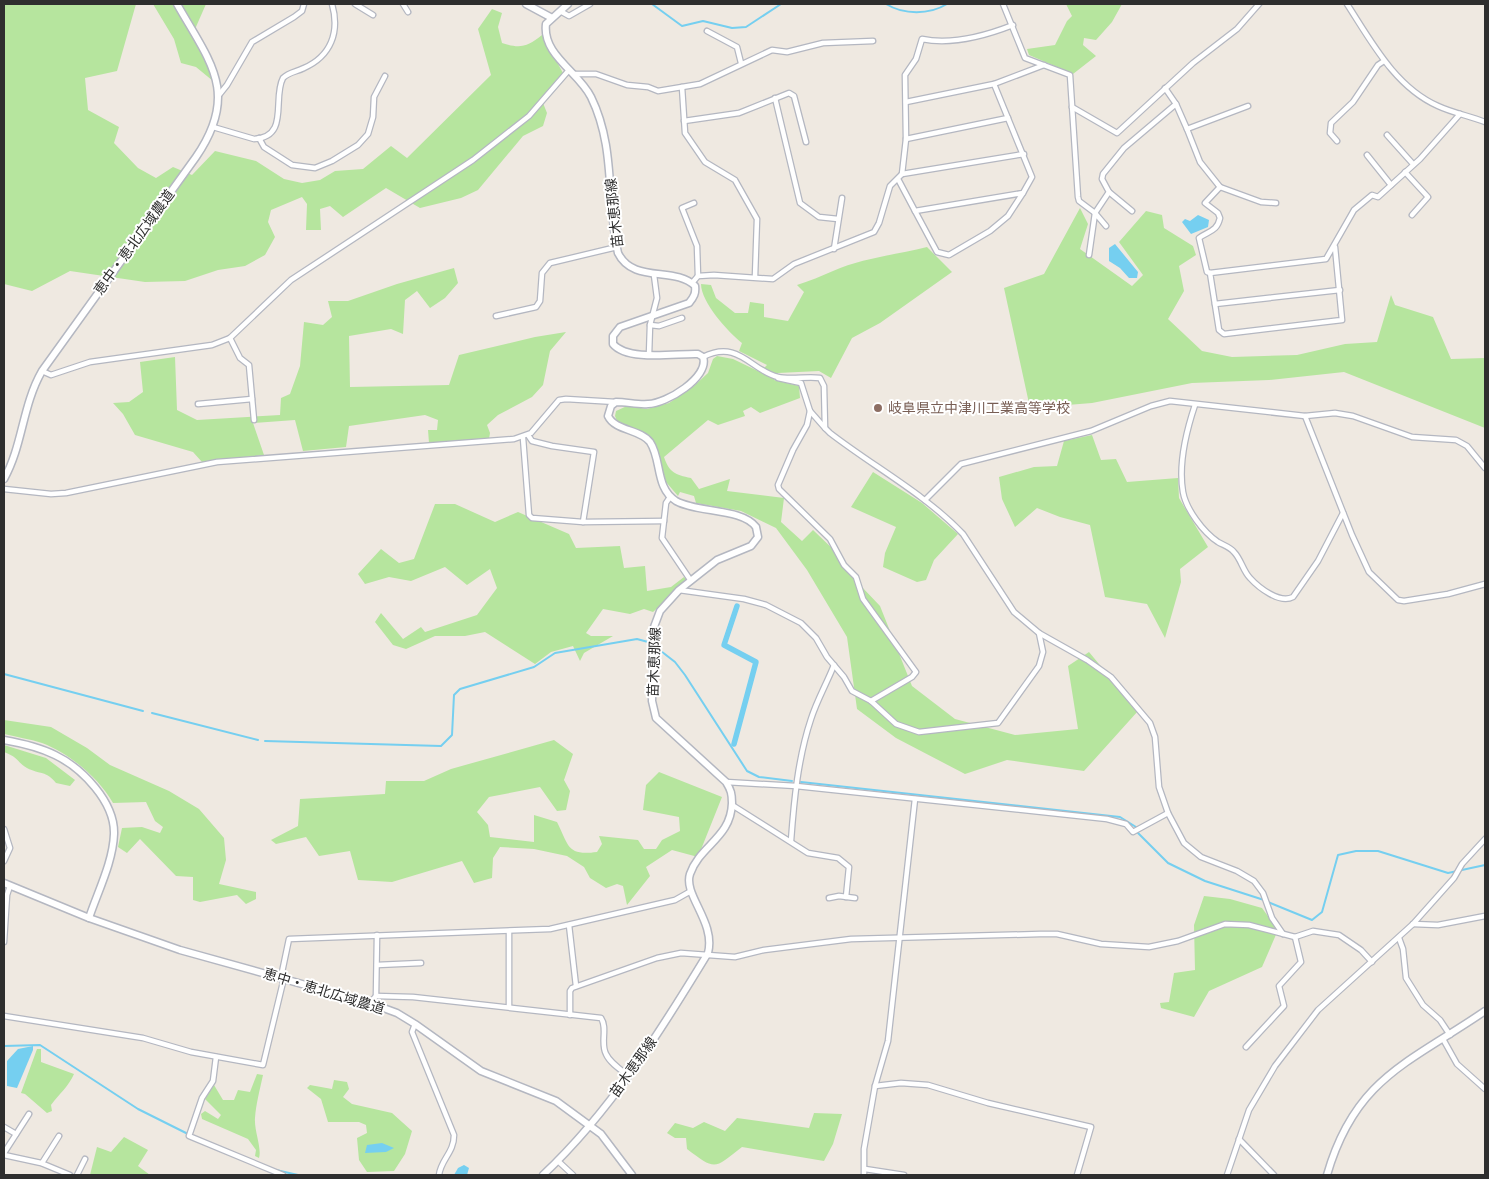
<svg xmlns="http://www.w3.org/2000/svg" width="1489" height="1179" viewBox="0 0 1489 1179" font-family="'Roboto Condensed','Noto Sans JP',sans-serif">
  <style>
    .green { fill: #b6e59e }
    .water { fill: #75cff0 }
    .lines { fill: none; stroke-linecap: round; stroke-linejoin: round }
    .stream { stroke: #75cff0; stroke-width: 2 }
    .canal { stroke: #75cff0; stroke-width: 5.5 }
    .street-casing { stroke: #b4b7c1; stroke-width: 7 }
    .secondary-casing { stroke: #b4b7c1; stroke-width: 9 }
    .street { stroke: #fff; stroke-width: 4.5 }
    .secondary { stroke: #fff; stroke-width: 6 }
    .education-dot { fill: #8d6e63; stroke: #fff; stroke-width: 2 }
    .labels { text-anchor: middle; dominant-baseline: central; stroke-width: 4; stroke-linejoin: round; paint-order: stroke }
    .street-label { font-size: 14px; fill: #2e2e2e; stroke: #fff }
    .education-label { font-size: 14px; fill: #785e54; stroke: #fff; text-anchor: start }
  </style>
  <rect width="100%" height="100%" fill="#efe9e1"/>
  <!-- green -->
  <g class="green">
    <path d="M4 4H136L117 71 85 78 88 110 119 127 114 143 138 168 156 178 173 167 192 175 215 151 256 161 284 179 302 183 320 180 335 171 363 169 391 146 407 158 491 75 478 29 492 9 502 13 498 27 502 43C520 49 527 47 542 35L563 73 541 98 547 113 543 126 523 136 478 190 461 198 420 208 386 188 343 217 330 206 320 209 321 230H306L307 204 302 197 271 210 268 222 275 237 265 255 245 266 218 270 185 281 145 282 70 271 32 291 4 284Z"/>
    <polygon points="153,4 206,4 192,36 208,61 213,81 196,67 181,63 174,39"/>
    <polygon points="1066,4 1122,4 1112,22 1096,40 1084,38 1083,45 1096,56 1073,74 1029,55 1027,49 1055,45 1067,21 1072,16"/>
    <polygon points="1080,208 1088,224 1080,249 1132,286 1143,275 1119,242 1146,211 1162,215 1164,228 1193,246 1196,255 1179,266 1184,291 1168,319 1202,351 1232,357 1297,355 1345,344 1377,342 1391,295 1395,305 1433,317 1451,359 1485,358 1485,428 1344,372 1269,380 1192,383 1092,403 1030,408 1004,288 1044,274"/>
    <path d="M927 247 952 272 880 323 852 338 831 378 819 371 778 373 774 380 799 386 800 398 760 413 751 407 743 411 745 416 718 425 708 420 664 457C669 472 675 475 691 478L699 489 730 479 727 491 784 498 781 522 802 541 813 530 836 552 842 566 880 606 912 686 955 719 1015 735 1078 729 1068 666 1089 652 1138 711 1084 771 1007 760 965 774 896 738 857 709 847 637 807 570 776 528 741 511 696 503 694 496 680 492 678 496 666 482 656 445 652 439 617 421 615 416 616 411 627 406 647 409 669 403 694 386 708 373 713 359 717 356 733 359 760 372 767 365 739 351 742 343C728 332 701 302 701 284L711 285 716 298 735 313H748L750 302 764 304V317L788 321 804 292 797 285C810 281 821 276 833 271 862 258 896 255 927 247Z"/>
    <polygon points="454,268 458,283 445,298 430,308 417,291 405,300 403,334 391,329 349,336 350,387 449,385 459,355 535,337 566,332 550,351 543,385 532,397 498,415 487,425 490,433 489,439 429,443 428,430 437,430 438,420 425,415 349,426 346,447 303,451 295,420 253,423 264,455 202,462 193,452 135,435 123,414 113,403 129,402 143,392 140,362 175,357 177,410 197,420 280,415 281,398 290,394 300,366 304,322 323,325 332,317 328,301 348,301 397,284"/>
    <polygon points="1092,435 1101,460 1116,459 1127,482 1178,478 1179,498 1208,547 1180,569 1181,582 1165,638 1147,604 1105,597 1090,525 1060,517 1037,508 1015,527 1002,499 999,477 1034,467 1057,466 1064,441"/>
    <polygon points="873,472 922,503 958,534 934,560 926,580 917,582 883,567 885,553 896,527 851,507"/>
    <polygon points="435,504 455,504 495,522 518,512 569,534 576,548 620,546 624,568 645,566 647,591 671,587 684,577 687,581 653,612 644,609 630,614 603,609 586,633 591,636 613,636 584,653 580,661 573,646 551,652 535,664 485,632 465,636 435,636 406,649 393,645 375,622 381,613 403,639 421,627 425,632 477,615 497,588 490,569 467,585 445,567 411,581 389,577 365,584 358,574 381,549 399,563 414,559"/>
    <path d="M4 720 51 727 87 748 110 765 169 791 199 809 224 838 226 860 219 884 256 892V899L246 904 237 895 200 902 193 900V877L176 876 140 839 127 853 118 847 122 828 142 827 160 833 163 827 155 821 146 802 113 803C99 778 69 753 42 743 30 739 16 737 4 734Z"/>
    <path d="M554 740 573 754 564 780 570 791 566 810 557 811 540 787 489 797 477 812 488 825 490 837 534 842V815L557 822C569 846 567 856 597 852L602 844 599 836 638 840 644 849H656L662 840 680 831 679 817 643 810 646 785 659 772 722 797 698 857 672 850 646 867 650 876 627 905 623 886 617 884 606 888 590 878 584 867 567 856 534 849 500 847 493 858 492 878 474 883 462 861 392 882 358 880 350 851 319 856 306 837 276 844 271 840 298 826 300 799 385 794 386 781H424L451 769Z"/>
    <path d="M4 745 46 758 75 780 70 786 56 783C46 770 40 775 27 768 17 762 18 757 4 752Z"/>
    <polygon points="1204,896 1230,899 1262,908 1278,930 1262,967 1209,991 1194,1017 1161,1008 1160,1003 1169,1002 1174,973 1195,970 1194,925"/>
    <path d="M37 1049H41V1062L74 1074C69 1086 59 1094 51 1105L52 1111 47 1113 25 1094 21 1093Z"/>
    <path d="M257 1074 263 1075C260 1089 256 1104 255 1118 254 1131 262 1148 259 1158L255 1156 256 1150 248 1139 202 1119 201 1114 205 1111 218 1119 221 1115 205 1099 214 1085 223 1100H234L238 1090 250 1092Z"/>
    <polygon points="334,1080 347,1082 349,1089 343,1097 352,1104 392,1113 412,1131 405,1154 394,1171 367,1172 359,1160 357,1138 367,1133 366,1125 359,1122 328,1122 321,1099 307,1088 310,1085 332,1089"/>
    <path d="M814 1113 842 1114 833 1144 824 1161 742 1147C714 1169 716 1171 687 1149L686 1138H675L667 1133 675 1123 693 1128 704 1122 725 1131 737 1118 809 1128Z"/>
    <polygon points="124,1137 148,1150 138,1166 150,1175 90,1175 97,1147 111,1152"/>
  </g>
  <!-- water -->
  <g class="water">
    <polygon points="1198,215 1209,220 1208,227 1191,234 1182,222 1185,219 1190,221"/>
    <polygon points="1115,244 1138,272 1137,278 1129,278 1120,268 1109,261 1109,248"/>
    <polygon points="33,1046 33,1050 17,1088 7,1086 7,1061 18,1049"/>
    <polygon points="382,1143 394,1148 386,1152 365,1153 367,1145"/>
    <polygon points="464,1165 469,1168 467,1175 454,1175 458,1168"/>
  </g>
  <g class="lines">
    <!-- stream -->
    <g class="stream">
      <polyline points="652,4 682,26 703,21 732,28 746,27 781,4"/>
      <path d="M886 4C904 15 929 15 947 4"/>
      <polyline points="657,648 675,662 685,675 747,771 759,777 792,781"/>
      <polyline points="4,674 143,711"/>
      <polyline points="152,713 258,740"/>
      <polyline points="265,741 441,746 452,735 454,695 460,689 534,667 555,653 637,639 648,642"/>
      <polyline points="801,782 1120,817 1136,827"/>
      <polyline points="1138,833 1168,863 1205,881 1264,900"/>
      <polyline points="1268,902 1312,920 1322,912 1338,855 1356,851 1378,851 1448,873 1485,865"/>
      <polyline points="4,1046 40,1045 138,1109 188,1134"/>
      <polyline points="276,1170 298,1175"/>
    </g>
    <!-- canal -->
    <polyline class="canal" points="734,744 756,662 724,645 737,606"/>
    <!-- street casing -->
    <g class="street-casing">
      <g id="street">
        <polyline points="355,4 373,15"/>
        <polyline points="403,4 408,12"/>
        <polyline points="1003,4 1025,58 1070,75 1078,197 1079,201 1095,213 1109,192 1102,179 1103,174 1124,148 1176,104"/>
        <path d="M1347 4C1371 41 1395 87 1438 106 1453 113 1470 116 1485 122"/>
        <polyline points="560,11 569,16 590,4"/>
        <polyline points="707,31 737,47 741,63"/>
        <polyline points="573,74 596,74 627,85 648,87 658,91 682,87 685,133 705,162 735,180 757,219 755,277"/>
        <polyline points="682,87 700,84 772,50 787,52 823,43 873,41"/>
        <polyline points="1165,88 1176,104 1187,129"/>
        <polyline points="219,95 227,85 252,42 294,17 302,11 304,4"/>
        <polyline points="775,98 800,203 819,217 838,219"/>
        <polyline points="906,102 994,84 1044,65"/>
        <polyline points="1072,107 1117,133 1193,63 1237,29 1259,4"/>
        <polyline points="684,121 739,113 789,93 794,96 806,142"/>
        <path d="M213 127 254 139C290 137 272 98 283 78 289 72 296 72 304 68 331 56 340 32 332 4"/>
        <polyline points="1387,135 1413,164"/>
        <polyline points="259,138 264,147 292,165 315,168 332,161 358,145 368,134 373,117 374,97 385,76"/>
        <polyline points="906,139 1008,118"/>
        <polyline points="1337,141 1330,133 1331,123 1353,102 1378,65 1384,61"/>
        <polyline points="1367,155 1391,185"/>
        <polyline points="1405,172 1428,197 1412,215"/>
        <polyline points="902,174 1024,154"/>
        <polyline points="898,179 915,211 1023,193 1032,177 994,84"/>
        <polyline points="1220,187 1200,162 1187,129 1248,106"/>
        <polyline points="1109,192 1132,211"/>
        <polyline points="694,203 682,208 697,246 698,276"/>
        <polyline points="915,211 937,252 949,255 990,231 1008,216 1023,193"/>
        <polyline points="1335,247 1342,320 1224,334 1219,330 1210,273 1326,259 1354,210 1372,195 1378,197 1420,159 1460,114"/>
        <polyline points="834,249 842,198"/>
        <polyline points="1089,255 1095,213 1106,226"/>
        <path d="M1210 273 1207 272 1199 238C1208 231 1217 232 1220 218L1218 213 1205 203 1220 187 1261 202 1276 203"/>
        <path d="M692 283 698 276 714 275 773 279 794 264 874 232 879 223 890 186 902 174 906 139 905 75 916 59 922 39C951 45 985 36 1013 25"/>
        <polyline points="1215,304 1340,290"/>
        <polyline points="496,316 536,307 540,301 542,273 550,263 617,247"/>
        <polyline points="650,325 659,326 682,318"/>
        <polyline points="230,338 240,358 249,365 254,420"/>
        <polyline points="649,355 650,325 657,298 654,275"/>
        <path d="M703 357C739 339 751 371 778 377 791 380 807 376 820 378L824 386 825 428 830 433C874 467 925 494 963 534L1014 612 1039 633 1087 660 1111 677 1150 723 1155 737 1159 787 1168 813 1184 843 1201 857 1237 871 1254 881 1263 893 1272 918 1283 934"/>
        <polyline points="42,371 51,375 90,362 212,345 230,338 291,280 473,160 529,116 569,70"/>
        <polyline points="778,378 801,383 810,411 825,428"/>
        <polyline points="198,404 252,399"/>
        <path d="M1195 405C1186 432 1178 464 1183 492 1186 509 1203 532 1218 542 1223 545 1230 547 1234 552 1241 559 1243 571 1250 578 1259 588 1280 604 1293 597L1318 561 1343 513"/>
        <polyline points="810,411 807,425 793,450 778,485 779,489 830,539 844,565 856,577 863,599 916,672 912,677 871,701"/>
        <polyline points="1305,416 1352,535 1369,572 1398,600 1404,601 1448,594 1485,584"/>
        <polyline points="528,435 532,441 552,446 594,452 583,522 664,521"/>
        <polyline points="523,438 529,515 532,518 583,522"/>
        <polyline points="4,489 51,494 66,493 217,462 514,439 531,433 559,400 566,399 616,402"/>
        <polyline points="670,497 666,503 662,538 691,581"/>
        <polyline points="925,500 961,464 1091,431 1151,406 1170,401 1305,416 1335,413 1353,416 1412,437 1456,440 1467,446 1485,468"/>
        <polyline points="679,590 744,599 766,605 801,623 816,638 827,657 844,677 852,691 871,701 896,724 919,732 998,723 1039,666 1043,652 1039,633"/>
        <polyline points="726,782 796,786 1107,819 1126,824 1133,832 1168,813"/>
        <polyline points="732,805 808,853 838,858 849,867 846,897"/>
        <polyline points="4,829 10,848 4,861"/>
        <path d="M791 841C794 800 798 758 811 719 817 700 827 683 834 665"/>
        <polyline points="829,898 839,896 855,898"/>
        <polyline points="1413,924 1438,925 1485,916"/>
        <polyline points="569,925 576,986"/>
        <polyline points="509,931 509,1007"/>
        <polyline points="1399,938 1403,949 1406,978 1423,1005 1440,1020 1450,1035"/>
        <polyline points="4,942 7,895 10,886"/>
        <polyline points="377,965 421,963"/>
        <polyline points="281,977 289,939 550,929 675,900 691,891"/>
        <path d="M376 996 413 997 601 1018C608 1028 600 1043 606 1054 610 1063 621 1070 629 1076"/>
        <polyline points="370,1003 376,996 377,935"/>
        <polyline points="570,1015 570,991 572,988 657,958 681,953 735,957 764,950 851,939 1040,934 1057,934 1101,944 1149,947 1178,941 1225,924 1249,925 1295,937 1313,931 1339,935 1361,950 1372,962"/>
        <polyline points="4,1016 143,1038 191,1052 263,1065 284,978"/>
        <path d="M415 1024 412 1032 454 1135C454 1153 441 1159 439 1175"/>
        <polyline points="1443,1039 1457,1064 1485,1089"/>
        <polyline points="1246,1047 1284,1006 1279,986 1301,962 1295,937"/>
        <polyline points="216,1057 213,1081 202,1098 189,1136 283,1175"/>
        <polyline points="875,1086 901,1083 928,1085 988,1103 1091,1127 1077,1175"/>
        <polyline points="4,1127 16,1134"/>
        <polyline points="1239,1139 1274,1175"/>
        <polyline points="4,1153 29,1114"/>
        <polyline points="4,1155 41,1163 70,1175"/>
        <polyline points="558,1161 573,1175"/>
        <polyline points="42,1163 59,1136"/>
        <polyline points="865,1169 904,1175"/>
        <polyline points="77,1175 85,1159"/>
        <polyline points="864,1175 864,1149 875,1086 888,1041 915,799"/>
        <polyline points="1227,1175 1249,1110 1275,1066 1318,1010 1413,924 1454,878 1462,864 1485,839"/>
      </g>
    </g>
    <!-- secondary casing -->
    <g class="secondary-casing">
      <g id="secondary">
        <polyline points="526,4 552,18"/>
        <path d="M4 479C23 445 22 406 42 371L196 157C240 93 210 62 177 4"/>
        <path d="M4 740C21 743 39 747 55 755 82 768 115 802 114 834 113 862 98 891 89 918"/>
        <polyline points="4,883 89,918 180,950 370,1003 397,1013 415,1024 481,1071 556,1101 601,1134 632,1175"/>
        <path d="M543 1175C610 1112 660 1032 708 953 716 922 683 895 690 874 700 845 731 838 732 803 732 794 731 790 726 782L656 718 652 701 654 627 660 611 679 590 717 560 751 546 758 537 756 527C742 508 697 513 676 501 655 488 662 460 650 442 640 429 615 431 608 416L611 406 616 402C627 402 638 405 648 404 666 404 710 377 703 357L698 354C678 353 628 362 613 344V336L620 327 689 303C694 297 696 293 695 286 675 266 633 284 618 253 606 200 616 148 591 97 579 72 542 55 546 24L568 4"/>
        <path d="M1327 1175C1355 1078 1409 1063 1485 1011"/>
      </g>
    </g>
    <!-- street -->
    <use href="#street" class="street"/>
    <!-- secondary -->
    <use href="#secondary" class="secondary"/>
  </g>
  <!-- markers -->
  <circle class="education-dot" cx="878" cy="408" r="5"/>
  <g class="labels">
    <!-- street labels -->
    <g class="street-label">
      <text transform="translate(614 213) rotate(-96)">苗木恵那線</text>
      <text transform="translate(134 242) rotate(-54)">恵中・恵北広域農道</text>
      <text transform="translate(654 662) rotate(-88)">苗木恵那線</text>
      <text transform="translate(324 991) rotate(17)">恵中・恵北広域農道</text>
      <text transform="translate(633 1067) rotate(-55)">苗木恵那線</text>
    </g>
    <!-- education labels -->
    <g class="education-label">
      <text x="888" y="408">岐阜県立中津川工業高等学校</text>
    </g>
  </g>
  <!-- border -->
  <rect width="1489" height="1179" fill="none" stroke="#2e2e2e" stroke-width="10"/>
</svg>
